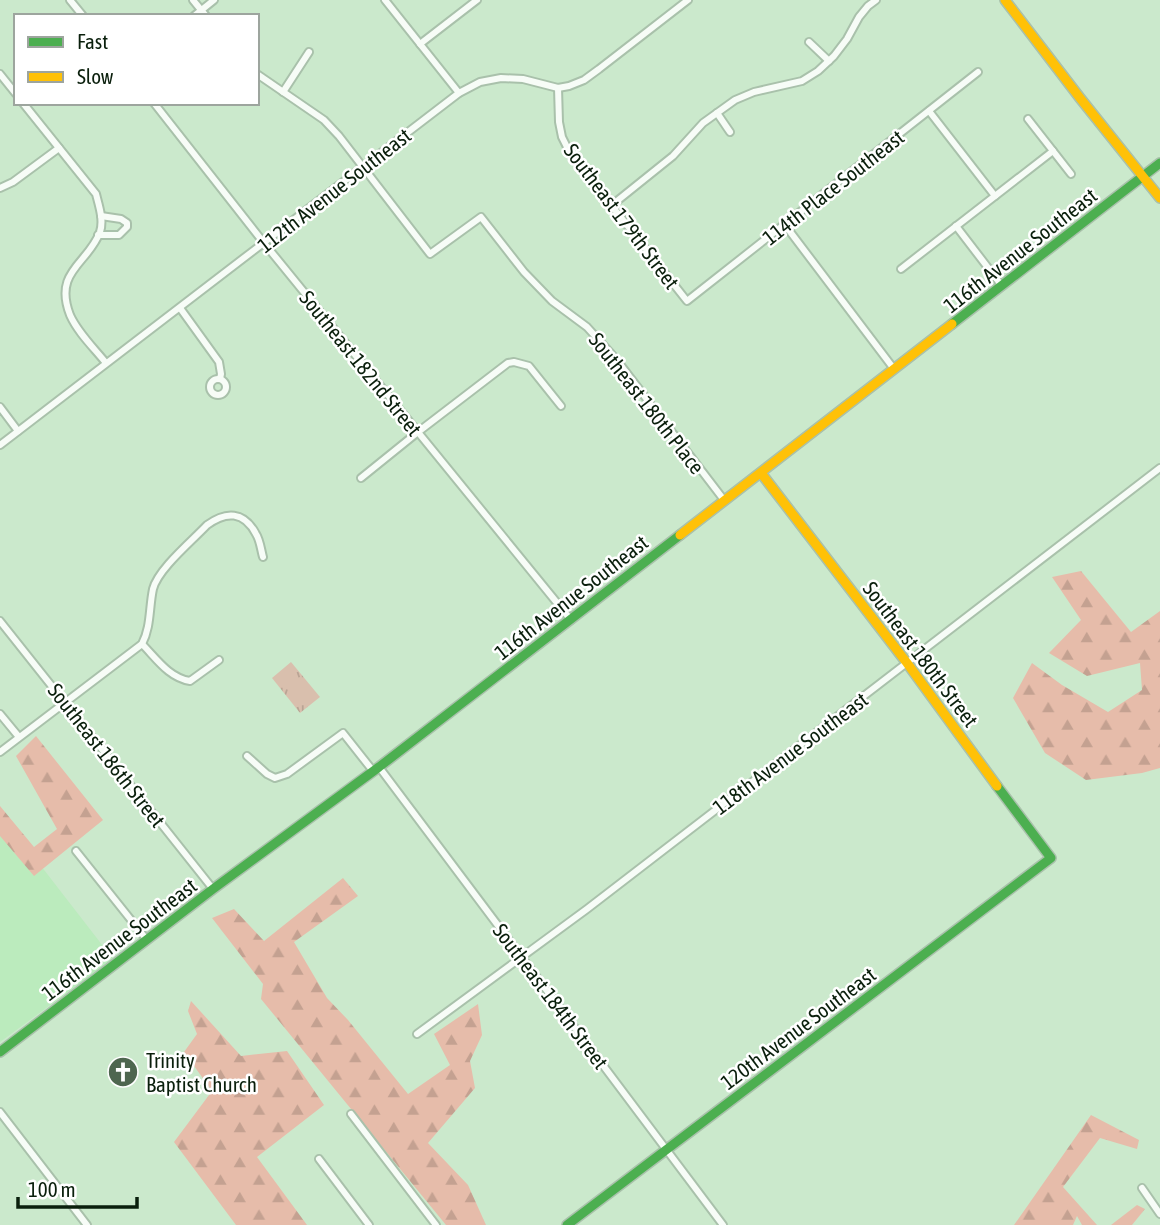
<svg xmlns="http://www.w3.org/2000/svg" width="1160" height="1225" viewBox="0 0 1160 1225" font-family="'Asap Condensed',sans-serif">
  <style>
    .built { fill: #bbebbd }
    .grass { fill: url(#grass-tufts) }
    .forest { fill: url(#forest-firs) }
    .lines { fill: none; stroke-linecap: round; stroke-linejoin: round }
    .street-casing { stroke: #a9c1ab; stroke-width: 10 }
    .fast-casing { stroke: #a9c1ab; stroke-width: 12 }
    .slow-casing { stroke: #a9c1ab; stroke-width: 12 }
    .street { stroke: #f7fcf7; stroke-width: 6 }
    .fast { stroke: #4caf50; stroke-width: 9 }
    .slow { stroke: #ffc107; stroke-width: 9 }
    .labels { text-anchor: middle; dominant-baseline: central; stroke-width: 5; stroke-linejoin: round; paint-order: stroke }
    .street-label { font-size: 21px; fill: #0a1f0c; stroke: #fff }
    .poi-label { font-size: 21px; fill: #0a1f0c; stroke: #fff; text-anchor: start }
  </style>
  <defs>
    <pattern id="grass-tufts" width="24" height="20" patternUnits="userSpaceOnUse" patternTransform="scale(1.75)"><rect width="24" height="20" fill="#d9bfad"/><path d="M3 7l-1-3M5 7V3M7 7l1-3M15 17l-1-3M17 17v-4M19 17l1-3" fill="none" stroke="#b9a494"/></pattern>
    <pattern id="forest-firs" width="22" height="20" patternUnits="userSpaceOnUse" patternTransform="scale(1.75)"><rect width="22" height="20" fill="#e6bcaa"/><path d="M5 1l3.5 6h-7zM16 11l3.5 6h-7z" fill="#c4a191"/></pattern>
  </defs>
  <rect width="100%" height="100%" fill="#cbe9cc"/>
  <!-- built -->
  <polygon class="built" points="0,813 113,959 0,1042"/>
  <!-- grass -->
  <polygon class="grass" points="291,662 320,697 300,713 272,678"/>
  <!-- forest -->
  <g class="forest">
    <polygon points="1081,571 1131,632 1160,611 1160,768 1142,773 1086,780 1045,753 1013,698 1032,663 1062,685 1108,712 1142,690 1140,663 1087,676 1049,653 1081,620 1052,577"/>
    <polygon points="36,736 103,820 34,876 0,836 0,806 34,847 57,829 16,756"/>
    <polygon points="343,878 358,896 294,942 327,998 348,1020 408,1094 450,1065 434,1034 478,1004 482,1035 470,1061 475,1088 428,1143 468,1185 486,1225 446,1225 261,999 263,984 212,918 234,909 264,941"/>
    <polygon points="191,1001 241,1056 287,1051 324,1105 257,1157 307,1225 236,1225 174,1142 212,1091 184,1052 197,1034 188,1011"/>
    <polygon points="1091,1115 1139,1140 1137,1149 1100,1138 1063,1187 1097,1225 1082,1225 1077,1216 1073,1225 1014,1225"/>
    <polygon points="1137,1205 1145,1209 1132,1225 1111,1225"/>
  </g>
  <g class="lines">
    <!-- street casing -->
    <g class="street-casing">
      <g id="street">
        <polyline points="70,0 83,16"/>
        <polyline points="193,0 206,16"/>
        <polyline points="385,0 459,93"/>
        <polyline points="194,16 214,0"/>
        <polyline points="809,42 829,61"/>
        <polyline points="420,44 477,0"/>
        <polyline points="0,74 16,94"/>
        <polyline points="257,74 324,120 339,136 430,254 481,217 524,272 552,301 587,327 616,359 724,500"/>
        <polyline points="558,88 559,122 562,137 570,153 687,301 978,72"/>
        <polyline points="283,92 309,52"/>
        <path d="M23 103 96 194C99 206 104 220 100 232 88 264 53 271 70 315 78 333 94 348 106 363"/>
        <polyline points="154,103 264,243 571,620"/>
        <polyline points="929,111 995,196"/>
        <polyline points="717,113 730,132"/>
        <polyline points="1028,119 1071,174"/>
        <polyline points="0,188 13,182 59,148"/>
        <polyline points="612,205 673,156 703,123 735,100 754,92 802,81 818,71 834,56 847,39 859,17 868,6 876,0"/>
        <polyline points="785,225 894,369"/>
        <polyline points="956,226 1002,286"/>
        <polyline points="98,235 119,235 127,227 127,223 121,219 101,216"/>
        <polyline points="901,269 1053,151"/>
        <polyline points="180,308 219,362 221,374 220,379"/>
        <circle cx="218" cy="387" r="8"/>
        <polyline points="0,407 18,431"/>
        <polyline points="0,445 459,93 480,82 501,78 523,79 558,88 569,86 584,80 599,69 688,0"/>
        <polyline points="361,478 418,432 508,363 514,362 529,366 561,406"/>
        <polyline points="0,621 213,889"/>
        <path d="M142 644C156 658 169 678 190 681L219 660"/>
        <polyline points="0,714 19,737"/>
        <path d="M0 752 142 644C151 627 149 608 153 589 158 569 192 541 207 525 226 511 244 511 256 534 260 540 261 550 263 557"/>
        <polyline points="247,756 267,774 275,778 287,774 343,733 373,771"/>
        <polyline points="379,767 723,1225"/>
        <polyline points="76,851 147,940"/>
        <polyline points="417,1034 587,909 1160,468"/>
        <polyline points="0,1112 87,1225"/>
        <polyline points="351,1114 436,1225"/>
        <polyline points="319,1159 369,1225"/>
        <polyline points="1142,1188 1160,1214"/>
      </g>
    </g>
    <!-- fast casing -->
    <g class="fast-casing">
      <g id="fast">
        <polyline points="952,324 1160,163"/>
        <polyline points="0,1052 213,889 379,767 680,535"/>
        <polyline points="567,1225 1051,858 997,786"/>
      </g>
    </g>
    <!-- slow casing -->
    <g class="slow-casing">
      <g id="slow">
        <polyline points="1005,0 1080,98 1160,198"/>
        <polyline points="761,473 907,663 997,786"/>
        <polyline points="680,535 952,324"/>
      </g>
    </g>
    <!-- street -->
    <use href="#street" class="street"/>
    <!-- fast -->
    <use href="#fast" class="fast"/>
    <!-- slow -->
    <use href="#slow" class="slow"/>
  </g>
  <!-- icons -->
  <defs>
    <g id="church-disc" transform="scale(1.575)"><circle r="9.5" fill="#4e664f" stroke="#fff"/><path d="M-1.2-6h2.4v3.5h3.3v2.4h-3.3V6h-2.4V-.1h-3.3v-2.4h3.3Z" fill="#fff"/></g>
  </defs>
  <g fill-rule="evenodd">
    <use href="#church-disc" x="123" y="1072"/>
  </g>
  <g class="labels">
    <!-- street labels -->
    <g class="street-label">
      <text transform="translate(833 187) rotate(-38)">114th Place Southeast</text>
      <text transform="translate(334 190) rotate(-38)">112th Avenue Southeast</text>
      <text transform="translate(622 216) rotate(53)">Southeast 179th Street</text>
      <text transform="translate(1020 250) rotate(-38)">116th Avenue Southeast</text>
      <text transform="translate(361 363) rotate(51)">Southeast 182nd Street</text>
      <text transform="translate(647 403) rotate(52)">Southeast 180th Place</text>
      <text transform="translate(571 597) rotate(-38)">116th Avenue Southeast</text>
      <text transform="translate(921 654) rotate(53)">Southeast 180th Street</text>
      <text transform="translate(790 753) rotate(-37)">118th Avenue Southeast</text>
      <text transform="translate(107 755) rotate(52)">Southeast 186th Street</text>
      <text transform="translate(119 939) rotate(-37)">116th Avenue Southeast</text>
      <text transform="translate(551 996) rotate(53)">Southeast 184th Street</text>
      <text transform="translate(798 1028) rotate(-37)">120th Avenue Southeast</text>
    </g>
    <!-- poi labels -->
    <g class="poi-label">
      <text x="146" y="1060">Trinity<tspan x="146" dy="24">Baptist Church</tspan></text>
    </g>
  </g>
  <!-- legend -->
  <rect x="14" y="14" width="245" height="91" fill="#ffffff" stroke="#9da59e" stroke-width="2"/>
  <rect x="28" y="37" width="35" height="10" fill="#4caf50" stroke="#9da59e" stroke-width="2"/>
  <text x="77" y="49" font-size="21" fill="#0a1f0c">Fast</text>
  <rect x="28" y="72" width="35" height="10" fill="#ffc107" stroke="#9da59e" stroke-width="2"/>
  <text x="77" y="84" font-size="21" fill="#0a1f0c">Slow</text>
  <!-- scale -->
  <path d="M18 1197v10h119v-10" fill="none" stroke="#0a1f0c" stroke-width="3.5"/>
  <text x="28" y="1197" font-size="21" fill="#0a1f0c" stroke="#ffffff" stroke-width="5" paint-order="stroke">100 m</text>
</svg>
